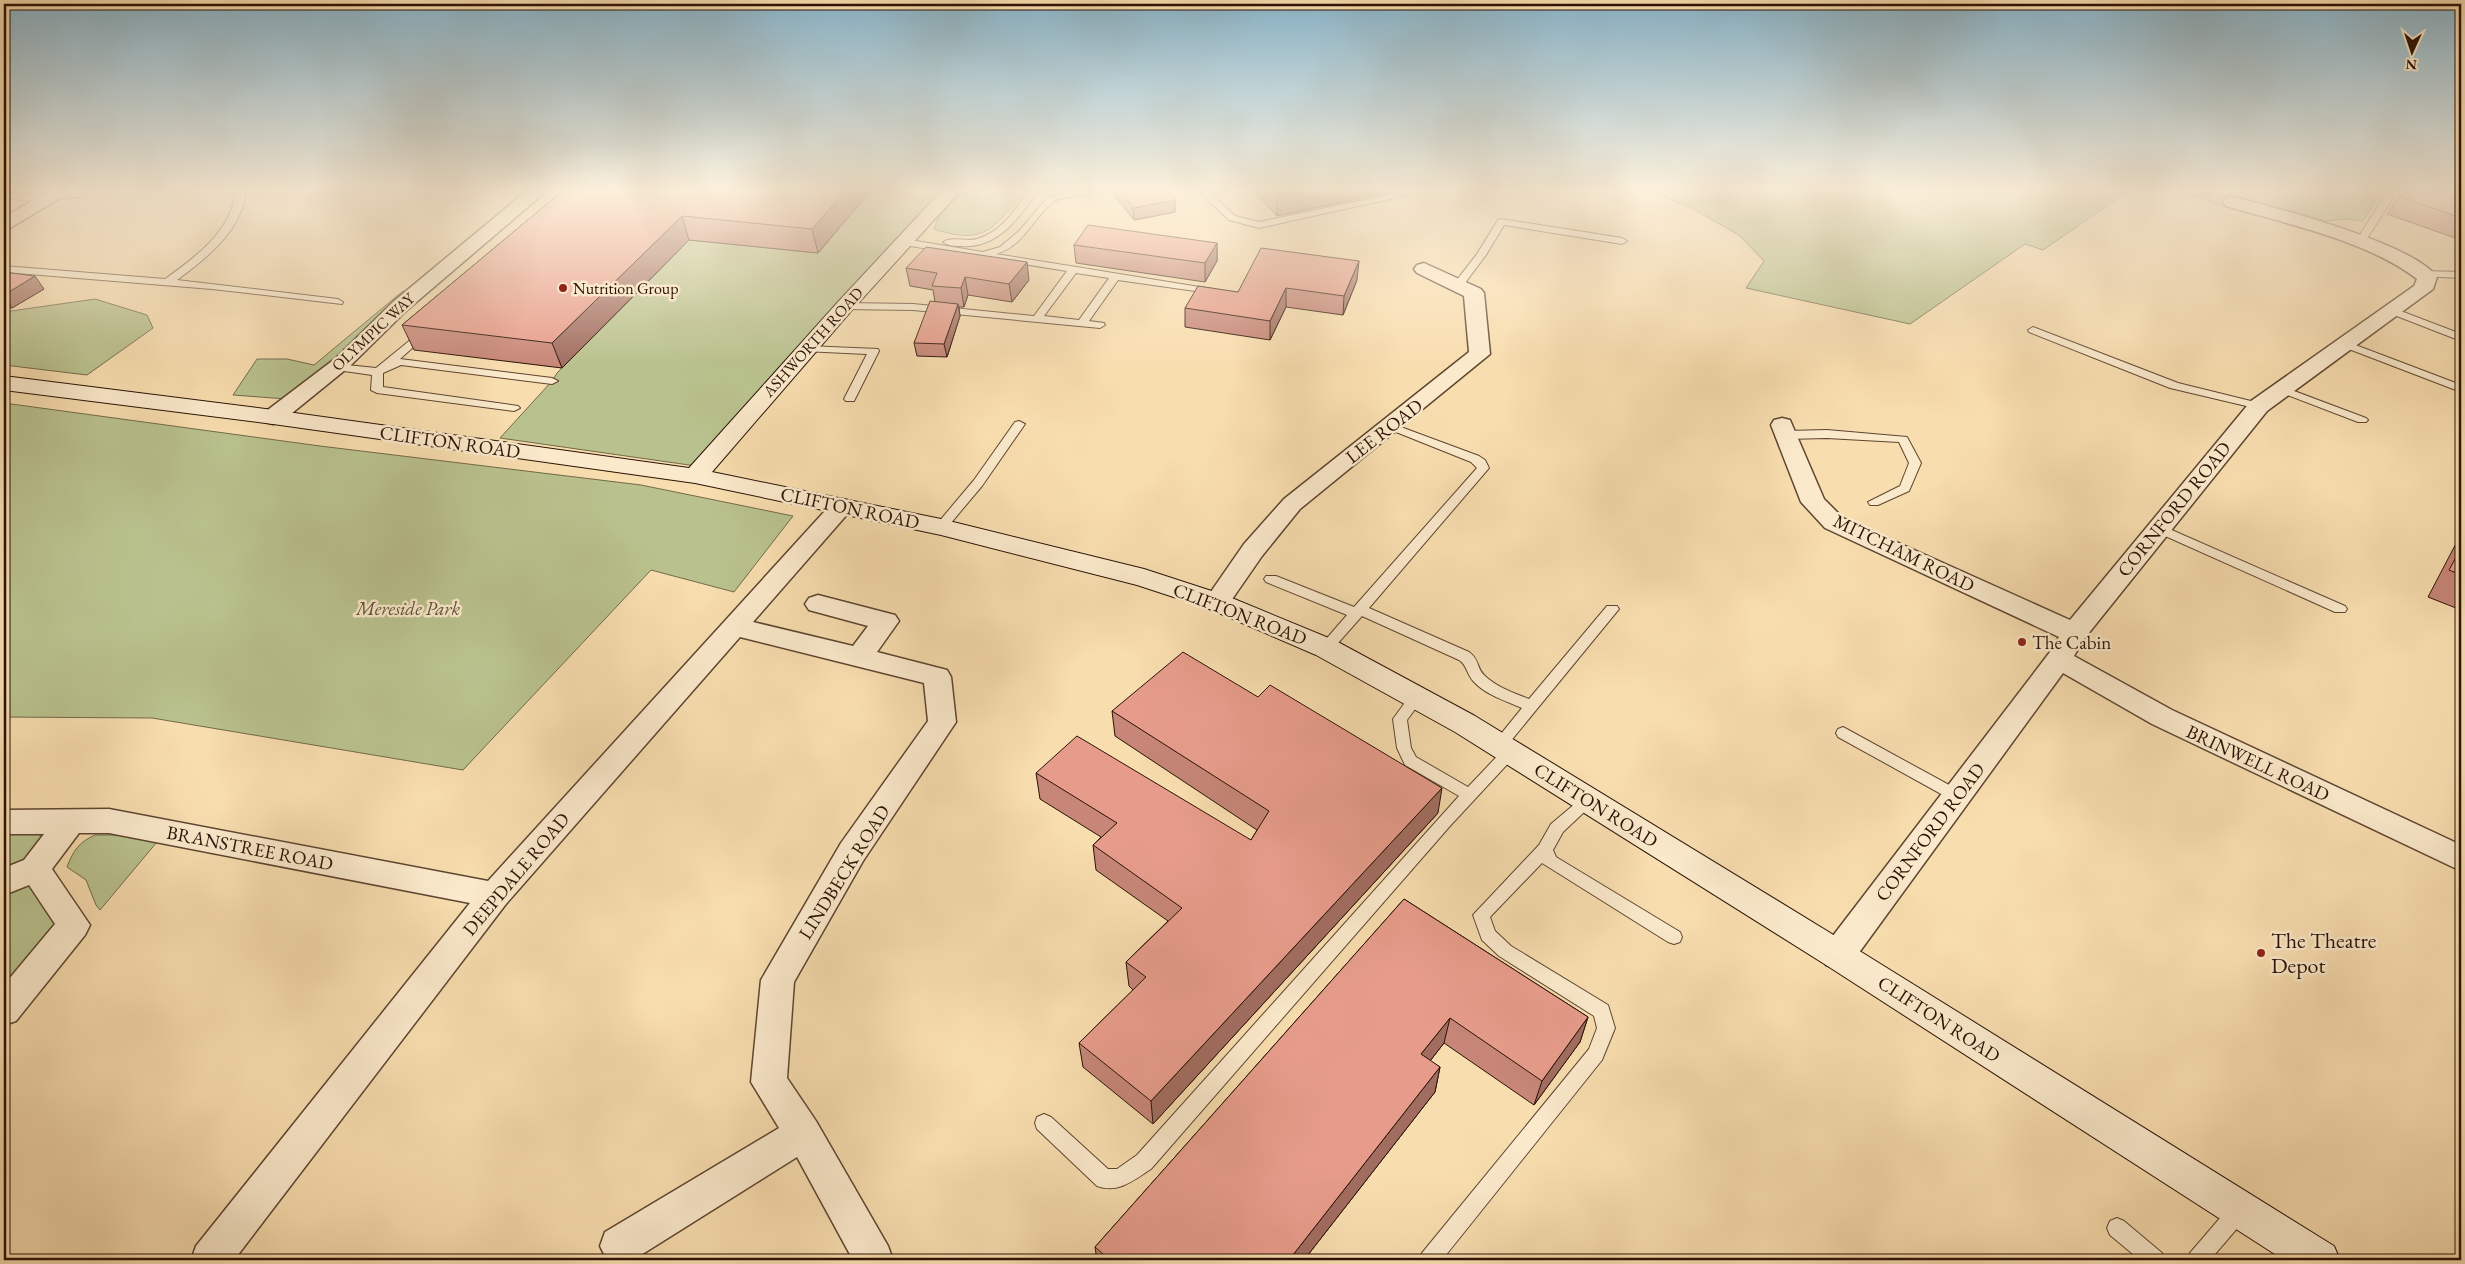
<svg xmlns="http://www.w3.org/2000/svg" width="2465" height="1264" viewBox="0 0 2465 1264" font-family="'EB Garamond',serif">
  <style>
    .green { fill: #b9c28e; stroke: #726a4a }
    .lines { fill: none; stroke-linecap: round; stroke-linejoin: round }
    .lane-casing { stroke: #5e4530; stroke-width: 2 }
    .street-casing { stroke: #5e4530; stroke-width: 3 }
    .secondary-casing { stroke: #2a1205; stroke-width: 2 }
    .path { stroke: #2a1205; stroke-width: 2.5; stroke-dasharray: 3 2; stroke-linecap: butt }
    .lane { fill: #fae9cb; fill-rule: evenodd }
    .street { fill: #fae9cb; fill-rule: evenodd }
    .secondary { fill: #fae9cb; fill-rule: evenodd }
    .wall { fill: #c78678; stroke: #2a1205 }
    .shaded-wall { fill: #a26d61; stroke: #2a1205 }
    .building { fill: #e79c8b; stroke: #2a1205 }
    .poi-dot { fill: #8f2418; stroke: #fae9cb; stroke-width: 2 }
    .labels { text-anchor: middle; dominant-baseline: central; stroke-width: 5; stroke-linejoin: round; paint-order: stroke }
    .far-poi-label { font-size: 16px; fill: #2a1205; stroke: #fae9cb; text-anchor: start }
    .far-street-label { font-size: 16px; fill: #2a1205; stroke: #fae9cb }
    .street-label { font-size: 19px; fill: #2a1205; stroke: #fae9cb }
    .park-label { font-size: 19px; font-style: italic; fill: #5c5035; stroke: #fae9cb }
    .poi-label { font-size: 19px; fill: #2a1205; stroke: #fae9cb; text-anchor: start }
    .near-poi-label { font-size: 22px; fill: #2a1205; stroke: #fae9cb; text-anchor: start }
  </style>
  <rect width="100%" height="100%" fill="#f8ddaf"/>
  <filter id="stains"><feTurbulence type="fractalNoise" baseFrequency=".004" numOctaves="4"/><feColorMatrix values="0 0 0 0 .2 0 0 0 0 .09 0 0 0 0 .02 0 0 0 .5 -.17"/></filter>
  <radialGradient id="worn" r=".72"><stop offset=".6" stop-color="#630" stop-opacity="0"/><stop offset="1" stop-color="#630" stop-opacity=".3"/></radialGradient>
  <!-- green -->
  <g class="green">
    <polygon points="873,188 954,188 703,467 500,438 552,381 557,373 689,240 818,253"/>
    <path d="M965 188H1030C994 222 991 248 934 229L938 218Z"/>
    <polygon points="1606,188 2133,188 2043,250 2025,244 1910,324 1746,288 1764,261 1739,235 1691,208 1655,193"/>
    <polygon points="2170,188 2332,188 2334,191 2376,201 2363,221 2346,219 2323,221 2235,196 2223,206"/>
    <polygon points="403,291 412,291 350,349 286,399 233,395 257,359 287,359 314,365"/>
    <polygon points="95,299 147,315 153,328 87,375 4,365 4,312"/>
    <polygon points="4,403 320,446 641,485 793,516 734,592 651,570 463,770 152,718 4,717"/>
    <polygon points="4,832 36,832 44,839 16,868 4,873"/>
    <path d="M95 835H126L157 842 100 910 96 905 86 880 67 867C73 851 79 842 95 835Z"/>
    <polygon points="35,869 74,925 4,1010 4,882"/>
  </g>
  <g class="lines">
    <!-- lane casing -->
    <g class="lane-casing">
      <g id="lane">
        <path d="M89 188H102C92 196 65 202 53 194 62 188 78 193 89 188Z"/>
        <path d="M236 188H246C244 229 207 258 177 280L338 299 343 302 342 304 212 289 4 272V266L165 279C196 257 234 229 236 188Z"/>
        <path d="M1031 188H1040C1021 215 999 249 962 246 955 246 948 246 943 242 951 236 967 242 977 239 1002 232 1017 207 1031 188Z"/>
        <path d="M1090 188H1109C1096 198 1065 193 1053 202 1032 219 1024 246 996 254L1212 289 1217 292 1216 294 1118 280 1089 321 1104 323 1105 325 1100 328 913 310 845 309 840 306 845 303 913 304 1034 316 1067 271 904 245 899 242 904 239 983 252 1000 247 1020 230 1048 197ZM1076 273 1109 278 1079 320 1044 316Z"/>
        <polygon points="1195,188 1205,188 1235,216 1259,222 1421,188 1440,188 1259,228 1229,220"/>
        <polygon points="2386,188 2395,188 2390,203 2364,243 2358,243 2356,241 2380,203"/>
        <polygon points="4,192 48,197 53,200 48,203 4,198"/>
        <polygon points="1501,219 1622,238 1627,241 1622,244 1504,225 1486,255 1462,287 1454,287 1453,285 1477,254 1498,220"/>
        <polygon points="2424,271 2461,272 2461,278 2420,276 2419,274"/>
        <polygon points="2393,308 2461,334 2461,341 2389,313 2389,309"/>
        <polygon points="2033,327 2178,383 2263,404 2265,406 2259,409 2170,388 2029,332 2028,330"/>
        <polygon points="425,328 430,331 429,333 400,359 552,378 558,381 552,384 401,365 383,373 383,387 518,406 520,408 514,411 377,393 371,390 372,375 337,370 331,367 337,364 376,368"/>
        <polygon points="2345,341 2461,385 2461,392 2341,346 2340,344"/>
        <polygon points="807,346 878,349 879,351 854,401 846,401 844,399 867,354 803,351 802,349"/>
        <polygon points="2281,386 2366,418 2368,420 2366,422 2358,422 2277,391 2275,389"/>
        <polygon points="1019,421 1025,424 982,486 945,530 937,530 935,527 937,524 974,480 1015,422"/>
        <path d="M1390 423 1479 456 1485 460 1489 468 1369 608 1469 652C1480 660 1476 667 1484 675 1496 687 1514 693 1529 699L1607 606H1617L1619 609 1505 748H1515L1517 752 1515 756 1450 826 1151 1169C1134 1180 1118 1194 1097 1186L1037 1129 1035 1123 1037 1117 1044 1114 1051 1117 1108 1169H1117L1137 1155 1459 796 1405 765 1397 748 1393 719 1412 693H1422L1424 697 1407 720 1411 748 1416 757 1468 787 1504 749H1494L1492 745 1522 708C1506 701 1486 695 1474 682 1467 675 1467 665 1459 660L1362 616 1331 651H1321L1319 648 1321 645 1347 615 1266 582 1264 579 1266 576H1276L1354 607 1477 468 1471 462 1386 428 1384 426Z"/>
        <polygon points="1827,430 1907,437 1921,463 1909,491 1878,505 1870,505 1868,502 1900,486 1909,463 1899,442 1827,438 1786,439 1780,435 1786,431"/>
        <polygon points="2158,524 2345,606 2347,609 2345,612 2335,612 2154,531 2152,528 2154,525"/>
        <polygon points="1843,727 1962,792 1965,796 1962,800 1957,802 1952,800 1838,737 1836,733 1838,729"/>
        <polygon points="1588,795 1593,797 1596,801 1563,832 1553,850 1556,857 1680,932 1682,937 1680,942 1674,944 1668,942 1542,863 1490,917 1495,931 1511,946 1608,1005 1615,1028 1602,1060 1442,1260 1419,1260 1422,1253 1589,1049 1597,1028 1594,1016 1499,956 1482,940 1473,915 1539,845 1551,824 1583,797"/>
        <polygon points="2239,1201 2246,1204 2249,1211 2246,1218 2210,1260 2187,1260 2190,1253 2232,1204"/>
        <polygon points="2117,1218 2124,1221 2162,1253 2165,1260 2140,1260 2110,1235 2107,1228 2110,1221"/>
      </g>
    </g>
    <!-- street casing -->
    <g class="street-casing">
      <g id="street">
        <polygon points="55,188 77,188 10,228 4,229 4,217"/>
        <polygon points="530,188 550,188 407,310 350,366 281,422 273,424 265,422 262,417 265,412 336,358 393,302"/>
        <path d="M2232 197C2275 207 2414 244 2437 277L2433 289 2267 411 2084 639 2074 656 2172 710 2461 845V871L2152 724 2063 673 1850 965 1838 969 1826 965 1822 955 1826 945 2050 652 2059 637 1825 528 1801 502 1771 425 1774 420 1782 418 1790 420 1824 499 1843 518 2070 620 2251 401 2414 286 2417 279C2366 240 2287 224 2226 206L2223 202 2226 198Z"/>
        <polygon points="1424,263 1481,289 1484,293 1490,354 1300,509 1262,556 1226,608 1217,611 1208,608 1204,602 1208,596 1244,544 1284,499 1469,352 1464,296 1417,273 1414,269 1417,265"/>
        <polygon points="842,499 850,501 854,506 850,511 753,622 853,646 868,626 809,610 805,604 809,598 818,595 895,615 899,621 877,652 947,670 951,677 956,722 863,861 794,982 787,1078 816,1121 888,1246 893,1260 853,1260 797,1157 633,1260 607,1260 600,1246 605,1232 779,1128 751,1082 761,980 841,843 928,721 924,683 740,637 506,904 234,1260 191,1260 196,1246 470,903 109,833 79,833 52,869 90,925 85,935 16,1021 4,1025 4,985 55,924 29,885 4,895 4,868 24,860 44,834 4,834 4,810 109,809 488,881 834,501"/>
      </g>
    </g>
    <!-- secondary casing -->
    <g class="secondary-casing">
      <polygon id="secondary" points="944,188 963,188 852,310 712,472 941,519 1144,569 1227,596 1336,641 1475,716 1850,945 2334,1246 2340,1260 2284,1260 1826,965 1455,732 1316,655 1207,608 1137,585 941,535 695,483 273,424 4,390 4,376 273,410 689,468 838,302"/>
    </g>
    <!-- path -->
    <polyline class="path" points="2192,188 2212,195"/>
    <!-- lane -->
    <use href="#lane" class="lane"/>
    <!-- street -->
    <use href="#street" class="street"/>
    <!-- secondary -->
    <use href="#secondary" class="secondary"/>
  </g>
  <!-- wall -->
  <g class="wall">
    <polygon points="566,188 873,188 818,253 689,240 562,368 414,350 402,325"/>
    <polygon points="1113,188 1165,188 1175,200 1175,212 1134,220 1114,195"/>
    <polygon points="1251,188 1409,188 1277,216"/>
    <polygon points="2461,188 2461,240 2387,214 2399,196"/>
    <polygon points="1217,243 1217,261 1205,282 1076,263 1074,245"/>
    <polygon points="906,268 1029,280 1012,302 968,295 964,307 959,307 960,316 947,357 917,356 914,343 935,302 933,290 910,286"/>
    <polygon points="4,272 44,289 12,308 4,307"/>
    <polygon points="1357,280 1343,315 1286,307 1270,340 1185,327 1185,308 1238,292"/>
    <polygon points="2461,534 2461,610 2428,597"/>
    <polygon points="1112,711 1438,813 1153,1124 1083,1067 1079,1043 1133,990 1129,986 1126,962 1168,921 1096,870 1093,845 1101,837 1040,799 1036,773 1251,840 1257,830 1115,736"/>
    <polygon points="1404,899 1588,1017 1580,1042 1534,1105 1444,1043 1430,1061 1440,1067 1435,1092 1304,1260 1097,1260 1095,1247"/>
  </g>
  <!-- shaded-wall -->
  <g class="shaded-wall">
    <polygon points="848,188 873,188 818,253 812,229"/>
    <polygon points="1296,188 1409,188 1277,216 1277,192"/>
    <polygon points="1175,200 1175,212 1134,220 1133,208"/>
    <polygon points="682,216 689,240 562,368 552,343"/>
    <polygon points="1217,243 1217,261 1205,282 1205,263"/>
    <polygon points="1359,261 1357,280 1343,315 1344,296"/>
    <polygon points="1027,262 1029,280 1012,302 1009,284"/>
    <polygon points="35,276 44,289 12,308 4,295"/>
    <polygon points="965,277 968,295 964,307 961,288"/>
    <polygon points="1286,288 1286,307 1270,340 1270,321"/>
    <polygon points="958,304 960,316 947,357 944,344"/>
    <polygon points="1442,788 1438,813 1153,1124 1151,1101"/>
    <polygon points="1588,1017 1580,1042 1534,1105 1542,1081"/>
    <polygon points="1450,1018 1444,1043 1416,1079 1421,1054"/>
    <polygon points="1440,1067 1435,1092 1304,1260 1289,1260"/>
  </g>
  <!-- building -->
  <g class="building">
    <polygon points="566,188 848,188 812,229 682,216 552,343 402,325"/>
    <polygon points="1117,188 1165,188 1175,200 1133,208"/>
    <polygon points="1274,188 1296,188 1277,192"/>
    <polygon points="2411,188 2461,188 2461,218 2399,196"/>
    <polygon points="1088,225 1217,243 1205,263 1074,245"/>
    <polygon points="926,247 1027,262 1009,284 965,277 961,288 932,286 937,273 906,268"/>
    <polygon points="1261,248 1359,261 1344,296 1286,288 1270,321 1185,308 1198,286 1238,292"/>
    <polygon points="4,272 35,276 4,295"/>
    <polygon points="930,301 958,304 944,344 914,343"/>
    <polygon points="2461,548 2461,575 2449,570"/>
    <polygon points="1183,652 1258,697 1270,685 1442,788 1151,1101 1079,1043 1146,977 1126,962 1182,908 1093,845 1117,823 1036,773 1077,736 1251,840 1269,811 1112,711"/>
    <polygon points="1404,899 1588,1017 1542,1081 1450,1018 1421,1054 1440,1067 1289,1260 1110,1260 1095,1247"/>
  </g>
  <!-- sky -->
  <linearGradient id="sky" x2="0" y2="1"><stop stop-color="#8ab7ce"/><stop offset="0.52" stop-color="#fcf0db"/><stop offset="1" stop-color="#fcf0db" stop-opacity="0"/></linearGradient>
  <rect width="2465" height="365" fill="url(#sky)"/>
  <!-- markers -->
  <g class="poi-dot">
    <circle cx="563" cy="288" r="5"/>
    <circle cx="2022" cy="642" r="5"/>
    <circle cx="2261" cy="953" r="5"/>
  </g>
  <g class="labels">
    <!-- far-poi labels -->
    <g class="far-poi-label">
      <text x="573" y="288">Nutrition Group</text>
    </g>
    <!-- far-street labels -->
    <g class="far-street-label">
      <text transform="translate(373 332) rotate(-43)">OLYMPIC WAY</text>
      <text transform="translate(813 342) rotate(-48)">ASHWORTH ROAD</text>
    </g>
    <!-- street labels -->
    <g class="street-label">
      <text transform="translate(1384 431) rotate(-38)">LEE ROAD</text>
      <text transform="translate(450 442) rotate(8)">CLIFTON ROAD</text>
      <text transform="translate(850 508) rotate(12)">CLIFTON ROAD</text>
      <text transform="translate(2174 509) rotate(-51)">CORNFORD ROAD</text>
      <text transform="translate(1904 553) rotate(26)">MITCHAM ROAD</text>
      <text transform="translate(1240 614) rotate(21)">CLIFTON ROAD</text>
      <text transform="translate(2258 763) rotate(25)">BRINWELL ROAD</text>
      <text transform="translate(1596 805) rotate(32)">CLIFTON ROAD</text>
      <text transform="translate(1930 832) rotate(-53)">CORNFORD ROAD</text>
      <text transform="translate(250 848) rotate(11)">BRANSTREE ROAD</text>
      <text transform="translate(844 872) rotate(-58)">LINDBECK ROAD</text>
      <text transform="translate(516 874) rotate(-50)">DEEPDALE ROAD</text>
      <text transform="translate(1939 1019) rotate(33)">CLIFTON ROAD</text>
    </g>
    <!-- park labels -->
    <g class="park-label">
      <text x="408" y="608">Mereside Park</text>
    </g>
    <!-- poi labels -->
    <g class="poi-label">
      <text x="2032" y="642">The Cabin</text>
    </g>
    <!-- near-poi labels -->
    <g class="near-poi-label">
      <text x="2271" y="940">The Theatre<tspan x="2271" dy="25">Depot</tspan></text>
    </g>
  </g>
  <!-- margin -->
  <rect width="2465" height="1264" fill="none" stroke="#f8ddaf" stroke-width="20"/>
  <rect x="5" y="5" width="2455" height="1254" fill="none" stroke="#2a1205" stroke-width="2.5"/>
  <rect x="10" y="10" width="2445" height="1244" fill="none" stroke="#2a1205"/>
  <!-- north arrow -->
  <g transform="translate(2412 52) rotate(183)" stroke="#fae9cb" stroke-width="4" paint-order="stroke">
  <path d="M0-4L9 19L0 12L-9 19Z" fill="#2a1205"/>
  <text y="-8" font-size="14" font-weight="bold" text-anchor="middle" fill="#2a1205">N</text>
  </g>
  <rect width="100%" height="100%" filter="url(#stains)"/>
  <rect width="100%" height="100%" fill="url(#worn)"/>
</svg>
